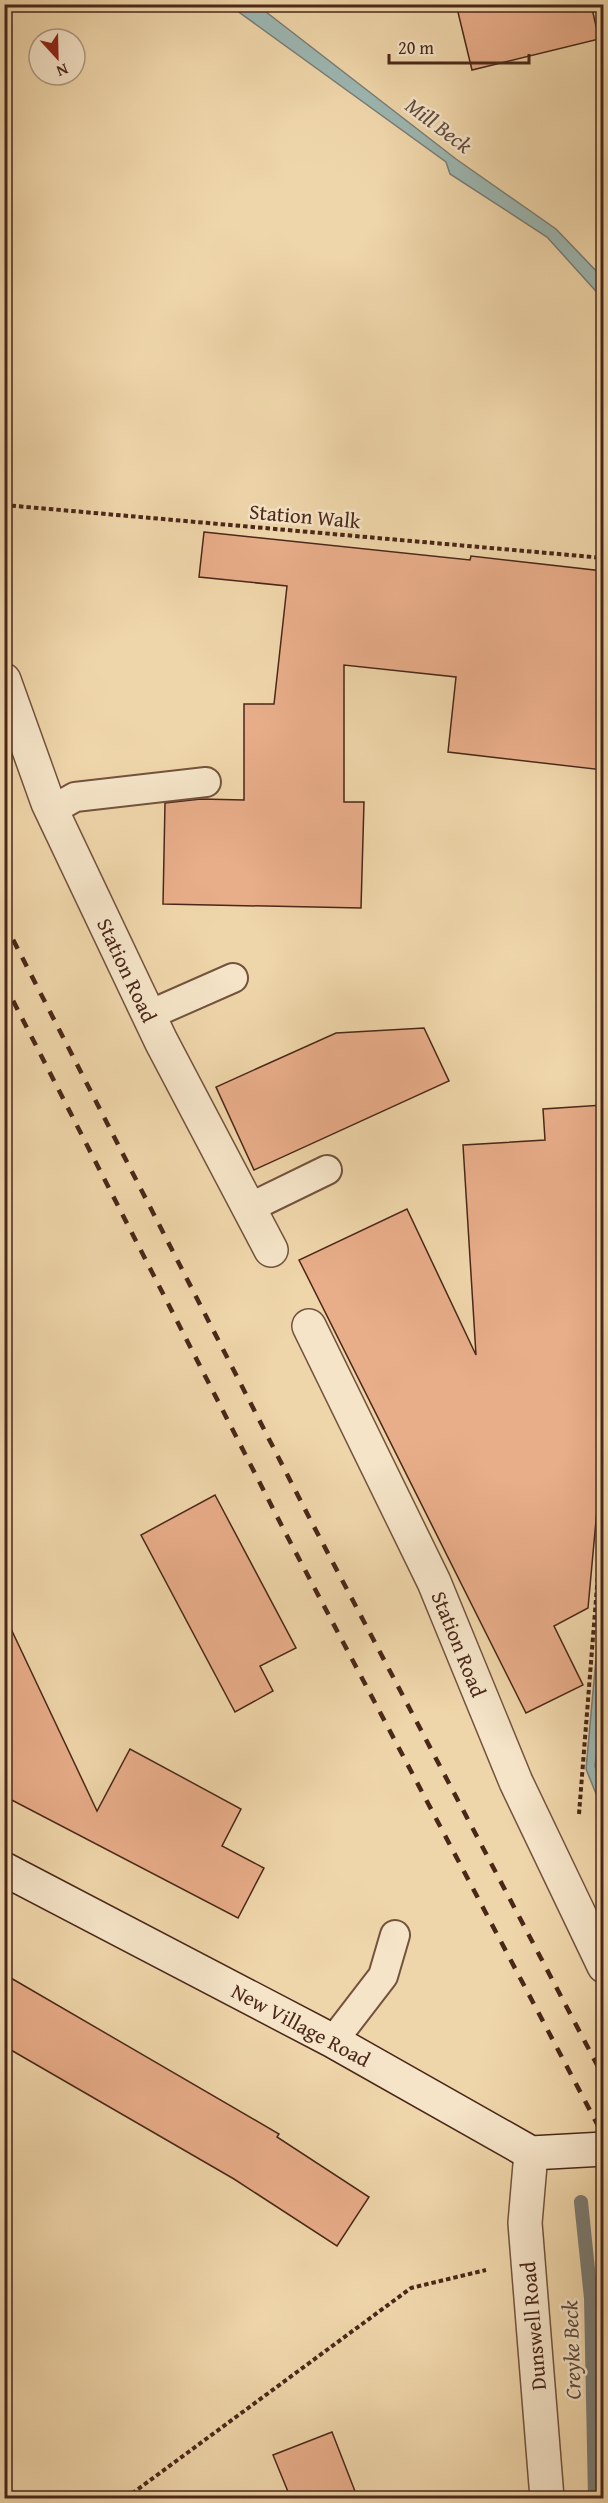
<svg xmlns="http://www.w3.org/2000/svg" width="608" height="2503" viewBox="0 0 608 2503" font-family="'Gentium Book Plus',serif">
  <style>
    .water { fill: #9cb7b2; stroke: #7b7d75; stroke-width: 1.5 }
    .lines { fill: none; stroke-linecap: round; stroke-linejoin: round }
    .shore { stroke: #736f66; stroke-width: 1.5 }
    .stream { stroke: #7b7d75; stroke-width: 14 }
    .building { fill: #e8ad89; stroke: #4a2719; stroke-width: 1.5 }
    .lane-casing { stroke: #73533d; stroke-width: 32 }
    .street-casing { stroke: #73533d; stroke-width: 36 }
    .secondary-casing { stroke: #4a2719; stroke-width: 36 }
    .path { stroke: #4a2719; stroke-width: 4; stroke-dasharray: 4.5 3; stroke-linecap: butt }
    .lane { stroke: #f5e4c8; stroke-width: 28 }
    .street { stroke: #f5e4c8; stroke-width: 33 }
    .secondary { stroke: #f5e4c8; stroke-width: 33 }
    .rail { stroke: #4a2719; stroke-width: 4.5; stroke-dasharray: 10 10; stroke-linecap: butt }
    .labels { text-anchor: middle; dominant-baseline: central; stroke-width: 5; stroke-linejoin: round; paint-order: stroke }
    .street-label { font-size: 21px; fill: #4a2719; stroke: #f5e4c8 }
    .water-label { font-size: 22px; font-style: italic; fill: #5e4b3f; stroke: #f5e4c8 }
  </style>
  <rect width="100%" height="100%" fill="#efd6aa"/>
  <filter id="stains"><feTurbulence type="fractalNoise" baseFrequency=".00333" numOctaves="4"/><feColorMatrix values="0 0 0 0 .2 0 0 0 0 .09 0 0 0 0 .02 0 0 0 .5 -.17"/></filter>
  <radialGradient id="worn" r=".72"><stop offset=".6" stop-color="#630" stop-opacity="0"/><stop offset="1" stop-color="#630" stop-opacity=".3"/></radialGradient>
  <!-- water -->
  <g class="water">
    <polygon points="229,5 257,5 456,159 556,229 603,278 603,299 547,237 450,174 446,162"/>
    <polygon points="603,1581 604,1694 595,1766 603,1791 603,1811 586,1769"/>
  </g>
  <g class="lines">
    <!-- shore -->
    <polyline class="shore" points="604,1646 598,1709 604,1712"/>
    <!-- stream -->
    <polyline class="stream" points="581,2202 591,2298 595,2498"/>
  </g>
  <!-- building -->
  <g class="building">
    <polygon points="456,4 591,4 599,39 472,70"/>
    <polygon points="204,532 470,560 471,556 603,571 603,770 448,752 456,677 344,665 344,802 364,802 361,908 163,904 165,803 201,799 244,800 244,704 274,704 287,586 199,577"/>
    <polygon points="424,1028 449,1081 254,1170 216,1087 336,1033"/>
    <polygon points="603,1105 603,1421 597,1459 601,1466 588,1608 554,1626 583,1685 526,1713 299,1260 407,1209 476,1355 463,1145 545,1140 543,1109"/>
    <polygon points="215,1495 296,1648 260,1666 273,1691 235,1712 141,1535"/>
    <polygon points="4,1614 97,1811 130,1749 241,1809 222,1846 264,1868 238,1918 4,1796"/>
    <polygon points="4,1974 279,2134 277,2137 369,2197 337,2246 234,2179 4,2046"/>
    <polygon points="332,2432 358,2499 291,2499 273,2455"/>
  </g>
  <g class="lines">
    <!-- lane casing -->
    <g class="lane-casing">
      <g id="lane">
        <polyline points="52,810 75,797 206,782"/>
        <polyline points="149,1015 233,978"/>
        <polyline points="249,1208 327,1170"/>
        <polyline points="333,2041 383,1976 395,1935"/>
      </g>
    </g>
    <!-- street casing -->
    <g class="street-casing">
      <g id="street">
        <polyline points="4,680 48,803 161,1041 271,1250"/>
        <polyline points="309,1326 434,1582 516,1782 604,1966"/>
        <polyline points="531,2153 525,2223 547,2498"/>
      </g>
    </g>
    <!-- secondary casing -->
    <g class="secondary-casing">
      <polyline id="secondary" points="4,1869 333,2041 531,2153 604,2149"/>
    </g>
    <!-- path -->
    <g class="path">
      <polyline points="4,505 604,558"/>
      <polyline points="579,1814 604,1498"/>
      <polyline points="126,2498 411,2288 486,2270"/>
    </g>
    <!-- lane -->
    <use href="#lane" class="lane"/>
    <!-- street -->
    <use href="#street" class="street"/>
    <!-- secondary -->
    <use href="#secondary" class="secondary"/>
    <!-- rail -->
    <g class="rail">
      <polyline points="4,922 311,1521 604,2078"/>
      <polyline points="4,983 286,1534 604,2137"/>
    </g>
  </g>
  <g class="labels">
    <!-- street labels -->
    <g class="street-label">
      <text transform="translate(305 516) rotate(5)">Station Walk</text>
      <text transform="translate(127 970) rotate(65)">Station Road</text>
      <text transform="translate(459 1644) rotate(68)">Station Road</text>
      <text transform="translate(301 2025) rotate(28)">New Village Road</text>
      <text transform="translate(533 2326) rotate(-95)">Dunswell Road</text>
    </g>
    <!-- water labels -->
    <g class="water-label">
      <text transform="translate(439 125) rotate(37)">Mill Beck</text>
      <text transform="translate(571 2350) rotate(-92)">Creyke Beck</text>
    </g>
  </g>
  <!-- margin -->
  <rect width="608" height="2503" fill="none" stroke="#efd6aa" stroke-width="24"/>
  <rect x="6" y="6" width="596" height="2491" fill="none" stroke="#4a2719" stroke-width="3"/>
  <rect x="12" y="12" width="584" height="2479" fill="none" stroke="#4a2719" stroke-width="1.5"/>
  <!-- north arrow -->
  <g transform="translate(57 57) rotate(158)"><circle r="28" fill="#f5e4c8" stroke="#b19882" stroke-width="1.5"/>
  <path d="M0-4.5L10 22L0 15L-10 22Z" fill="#8f2418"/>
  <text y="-9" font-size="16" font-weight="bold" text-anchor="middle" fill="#4a2719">N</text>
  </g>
  <!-- scale -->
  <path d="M389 54v9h140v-9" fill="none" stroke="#4a2719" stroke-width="3"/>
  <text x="398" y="54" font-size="18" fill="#4a2719" stroke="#f5e4c8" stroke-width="4.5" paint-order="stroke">20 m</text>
  <rect width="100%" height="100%" filter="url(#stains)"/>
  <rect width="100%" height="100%" fill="url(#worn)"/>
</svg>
